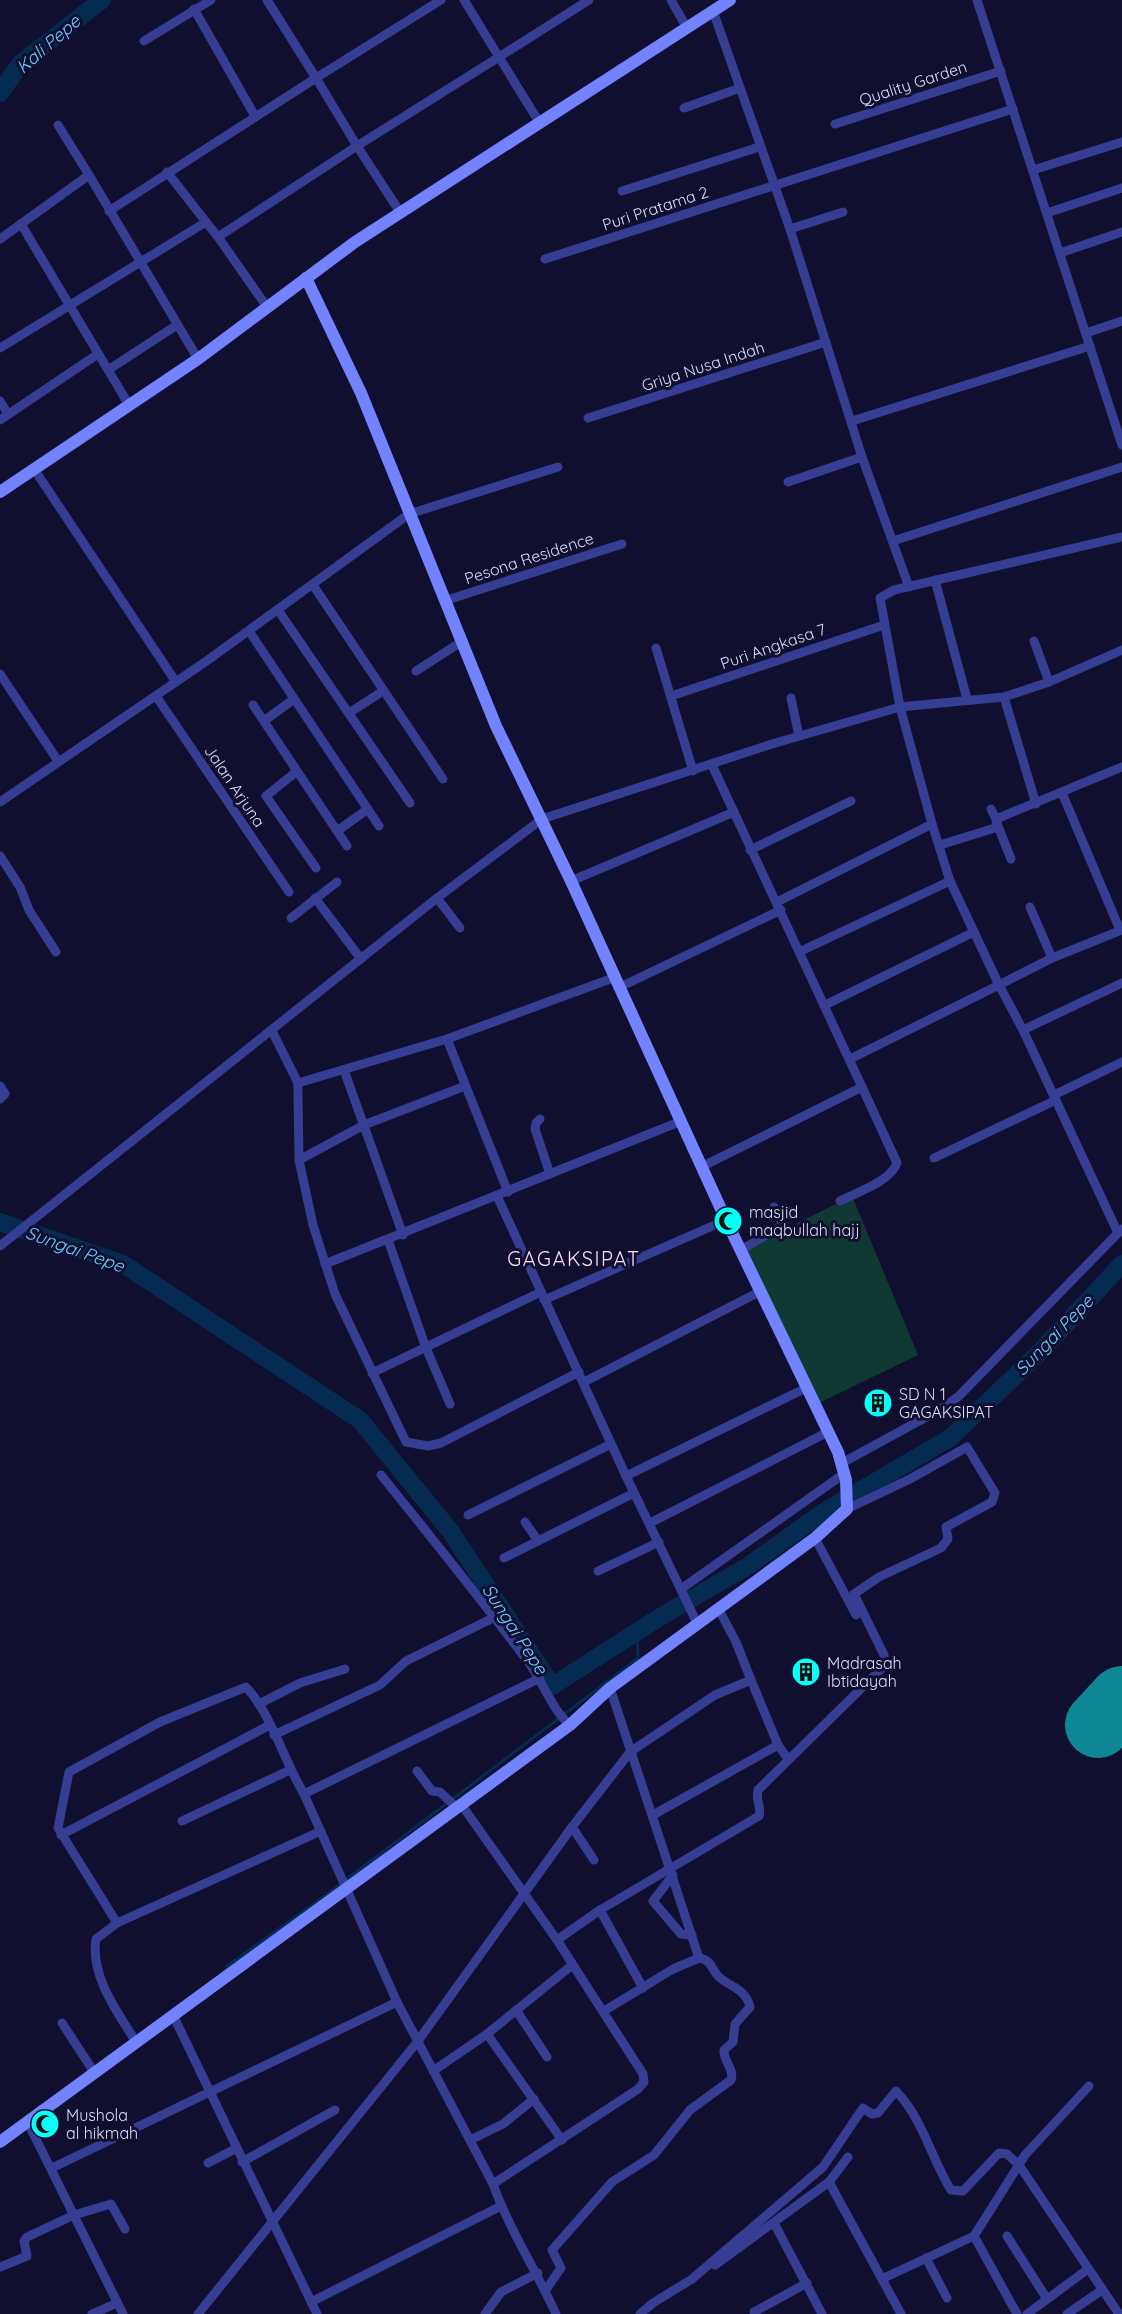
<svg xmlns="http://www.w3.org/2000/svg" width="1122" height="2314" viewBox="0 0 1122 2314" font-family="Quicksand,sans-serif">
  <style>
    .green { fill: #113933 }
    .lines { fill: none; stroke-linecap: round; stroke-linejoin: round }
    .stream { stroke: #052b51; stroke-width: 3 }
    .river { stroke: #052b51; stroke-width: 18 }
    .taxiway { stroke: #0c8793; stroke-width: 26 }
    .runway { stroke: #0c8793; stroke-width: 66 }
    .minor { stroke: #353e92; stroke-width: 9 }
    .secondary { stroke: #7382ff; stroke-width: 12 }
    .labels { text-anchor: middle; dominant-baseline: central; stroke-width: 6; stroke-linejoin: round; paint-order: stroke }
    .street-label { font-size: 16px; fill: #dcddff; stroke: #100f2f }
    .poi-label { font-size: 16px; fill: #dcddff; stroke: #100f2f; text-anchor: start }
    .water-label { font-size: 18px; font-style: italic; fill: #6aceff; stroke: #100f2f }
    .quarter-label { font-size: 20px; letter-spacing: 1.5px; fill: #ffdef7; stroke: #100f2f }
  </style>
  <rect width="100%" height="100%" fill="#100f2f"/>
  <!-- green -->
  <polygon class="green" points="852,1196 918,1355 817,1404 745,1249"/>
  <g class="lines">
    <!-- stream -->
    <polyline class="stream" points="227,1966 318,1901 624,1669 638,1658 637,1632"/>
    <!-- river -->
    <g class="river">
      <polyline points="0,93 21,63 102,0"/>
      <polyline points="0,1222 123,1264 360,1420 451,1532 552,1686 660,1617 748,1566 822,1513 950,1438 1038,1354 1122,1264"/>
    </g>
    <!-- taxiway -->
    <path class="taxiway" d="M1122 1684C1108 1701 1113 1716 1122 1734"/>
    <!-- runway -->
    <polyline class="runway" points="1098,1725 1122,1699"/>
    <!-- minor -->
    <g class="minor">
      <polyline points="441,0 316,78 357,146 499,57 464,0"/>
      <polyline points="671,0 687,28"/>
      <polyline points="977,0 1122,445"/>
      <polyline points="194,9 255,116"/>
      <polyline points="713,11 790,229 862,457 909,587"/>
      <polyline points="144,41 211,0"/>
      <polyline points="684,108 740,88"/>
      <polyline points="539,122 499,57 589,0"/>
      <polyline points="835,124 1001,71"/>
      <polyline points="1033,170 1122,142"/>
      <polyline points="167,172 206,222"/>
      <polyline points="89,175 198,359"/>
      <polyline points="622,191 759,147"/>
      <polyline points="109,211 316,78 267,0"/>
      <polyline points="1047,213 1122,188"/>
      <polyline points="21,224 129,405"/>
      <polyline points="790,229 843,212"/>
      <polyline points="218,237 267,307"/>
      <polyline points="0,239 89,175 58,125"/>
      <polyline points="1060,253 1122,232"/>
      <polyline points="545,259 1013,109"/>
      <polyline points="1086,333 1122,321"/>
      <polyline points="0,348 206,222 218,237 357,146 400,212"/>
      <polyline points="108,370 177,325"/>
      <polyline points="0,401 8,414"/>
      <polyline points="588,418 826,342"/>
      <polyline points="0,420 98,354"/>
      <polyline points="852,421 1090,346"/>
      <polyline points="34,469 176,682"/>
      <polyline points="788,482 862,457"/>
      <polyline points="1122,537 894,590 880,598 900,707 932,824 950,881 999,985 1052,958 1122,930"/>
      <polyline points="893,541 1122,467"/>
      <polyline points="935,580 967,699"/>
      <polyline points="313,585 443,779"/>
      <polyline points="444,601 622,544"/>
      <polyline points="278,610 410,803"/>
      <polyline points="249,631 379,826"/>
      <polyline points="1034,641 1049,682"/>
      <polyline points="656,648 693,771"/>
      <polyline points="416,671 461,642"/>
      <polyline points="0,674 58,761"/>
      <polyline points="156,696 289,892"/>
      <polyline points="671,696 884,625"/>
      <polyline points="1004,697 1036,804"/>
      <polyline points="791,698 799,736"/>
      <polyline points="253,705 347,846"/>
      <polyline points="349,713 383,691"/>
      <polyline points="264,721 294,699"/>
      <polyline points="296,772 266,796 316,868"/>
      <polyline points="1062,793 1120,930"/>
      <polyline points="0,802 208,660 409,514 558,467"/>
      <polyline points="991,809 996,819 1122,767"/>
      <polyline points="996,821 1011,859"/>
      <polyline points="337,831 368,809"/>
      <polyline points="940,845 998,827"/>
      <polyline points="750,850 851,801"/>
      <polyline points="0,856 20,887 29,910 56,952"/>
      <polyline points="571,881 734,812"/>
      <polyline points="315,898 361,959"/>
      <polyline points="437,898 460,928"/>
      <polyline points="777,902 932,824"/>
      <polyline points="1030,907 1052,958"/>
      <polyline points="291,918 337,882"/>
      <polyline points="801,951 950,881"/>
      <polyline points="618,988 781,910"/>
      <polyline points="825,1005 972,933"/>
      <polyline points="272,1031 298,1083"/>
      <polyline points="447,1039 508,1192"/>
      <polyline points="850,1059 999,985 1023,1030"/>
      <polyline points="344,1070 403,1235"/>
      <polyline points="0,1086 5,1094 0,1099"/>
      <polyline points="1054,1095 1122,1062"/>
      <polyline points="540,1119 536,1123 535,1129 550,1174"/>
      <polyline points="934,1158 1056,1100"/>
      <polyline points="299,1160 364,1125 465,1086"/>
      <polyline points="701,1167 862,1087 712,765"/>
      <polyline points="497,1196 626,1476 697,1623"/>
      <path d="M840 1201C857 1192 890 1182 897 1163L862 1087"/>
      <polyline points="1118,1233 1023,1030 1122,983"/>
      <polyline points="388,1240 426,1348 450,1404"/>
      <polyline points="0,1246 437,898 542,819 772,744 900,707 1004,697 1049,682 1122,650"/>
      <polyline points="741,1250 783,1225 774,1207"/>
      <polyline points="325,1264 679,1122"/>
      <polyline points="544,1300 726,1220"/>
      <polyline points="579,1372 441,1443 428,1446 406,1442 335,1294 313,1225 299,1160 298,1093 298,1083 447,1039 613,978"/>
      <polyline points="372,1373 541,1292"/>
      <polyline points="584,1382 761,1291"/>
      <polyline points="842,1463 941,1409 959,1396 1122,1229"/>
      <path d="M381 1475C431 1537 481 1599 529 1663 543 1682 552 1710 570 1725"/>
      <polyline points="626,1476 806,1388"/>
      <polyline points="468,1515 611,1444"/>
      <polyline points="525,1522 538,1541"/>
      <polyline points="650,1523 828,1432"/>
      <polyline points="815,1538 856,1615"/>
      <polyline points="504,1558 634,1493"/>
      <polyline points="598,1571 659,1542"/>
      <polyline points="681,1589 845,1473"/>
      <polyline points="751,1680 778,1745 788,1759"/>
      <polyline points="259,1704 300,1683 345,1669"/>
      <polyline points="274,1735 380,1685 406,1661 495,1617"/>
      <polyline points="417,1771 432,1791 440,1792 456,1807"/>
      <polyline points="304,1794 540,1678"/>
      <polyline points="461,1804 557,1940 643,2074 644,2082 638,2089 493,2184"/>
      <polyline points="653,1815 778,1745"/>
      <polyline points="182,1821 290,1770"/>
      <polyline points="572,1827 594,1860"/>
      <polyline points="61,1835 270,1725"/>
      <polyline points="673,1875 653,1901 681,1934 692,1935"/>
      <polyline points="600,1910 643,1988"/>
      <path d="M117 1923 58 1828 69 1772 160 1722 246 1687C272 1715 284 1761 304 1794L397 2002 493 2184C509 2229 536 2270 556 2314"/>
      <path d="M557 1940 600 1910 759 1816C762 1807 755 1800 758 1790L885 1665 884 1655 854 1594 879 1577 941 1548 948 1539 946 1527 992 1502 995 1493 967 1447 910 1479 847 1509"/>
      <polyline points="516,2010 547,2057"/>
      <polyline points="604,2011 673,1969 699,1958"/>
      <polyline points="173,2015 317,2314"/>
      <polyline points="62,2023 94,2072"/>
      <polyline points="487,2034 562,2140"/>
      <path d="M136 2042C118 2013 90 1976 96 1939L117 1923 321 1831"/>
      <polyline points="433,2071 487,2034 571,1966"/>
      <polyline points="27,2121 123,2314"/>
      <polyline points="470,2140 503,2124 534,2099"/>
      <polyline points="242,2162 335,2110"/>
      <polyline points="208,2163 235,2149"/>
      <polyline points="52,2168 397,2002"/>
      <polyline points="829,2182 901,2314"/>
      <polyline points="774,2223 822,2314"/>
      <polyline points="1007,2236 1047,2299"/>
      <polyline points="926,2258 947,2298"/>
      <polyline points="715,2265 829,2182 848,2157"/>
      <polyline points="0,2267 27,2256 24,2241 27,2237 74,2215 111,2204 125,2229"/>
      <polyline points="884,2278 974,2236"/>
      <path d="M545 2291 561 2268 552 2250 612 2182 654 2155 690 2110 731 2080C735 2069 723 2061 724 2050L733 2042 735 2024 750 2007C746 1989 730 1987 719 1977 711 1969 712 1960 699 1958L610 1688"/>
      <polyline points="311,2302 501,2206"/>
      <polyline points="754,2312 807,2283"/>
      <polyline points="92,2314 117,2303"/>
      <polyline points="198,2314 418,2041 572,1827 630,1752 715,1695 751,1680 736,1642 718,1608"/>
      <polyline points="485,2314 501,2292 538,2273"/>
      <path d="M640 2314 653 2303 692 2279 823 2167 863 2108 872 2114 878 2113 896 2091C923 2119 931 2158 951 2190L963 2191 999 2153 1007 2154 1019 2165 1119 2314"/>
      <polyline points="1017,2314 974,2236 1025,2155 1089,2086"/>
      <polyline points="1027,2314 1088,2269"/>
      <polyline points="1067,2314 1102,2290"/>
    </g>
    <!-- secondary -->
    <g class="secondary">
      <polyline points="0,492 198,359 355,242 730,0"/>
      <polyline points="0,2142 570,1725 610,1688 815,1538 847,1509 846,1480 838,1452 726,1220 571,881 496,726 361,393 306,278"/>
    </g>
  </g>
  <!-- icons -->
  <defs>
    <g id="mosque-disc" transform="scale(1.5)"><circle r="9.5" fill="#08fff7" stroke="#100f2f"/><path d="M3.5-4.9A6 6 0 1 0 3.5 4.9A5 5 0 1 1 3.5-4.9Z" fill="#111"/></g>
    <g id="building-disc" transform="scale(1.5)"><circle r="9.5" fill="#08fff7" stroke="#100f2f"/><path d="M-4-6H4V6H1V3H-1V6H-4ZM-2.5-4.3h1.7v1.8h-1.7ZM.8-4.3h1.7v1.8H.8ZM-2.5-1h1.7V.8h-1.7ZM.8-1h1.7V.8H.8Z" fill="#111"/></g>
  </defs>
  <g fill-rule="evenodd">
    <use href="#mosque-disc" x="728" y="1221"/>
    <use href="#building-disc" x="878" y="1403"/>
    <use href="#building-disc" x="806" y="1672"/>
    <use href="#mosque-disc" x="45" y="2124"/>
  </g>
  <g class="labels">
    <!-- street labels -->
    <g class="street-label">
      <text transform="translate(913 83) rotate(-18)">Quality Garden</text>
      <text transform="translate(655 208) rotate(-18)">Puri Pratama 2</text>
      <text transform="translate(703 366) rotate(-18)">Griya Nusa Indah</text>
      <text transform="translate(529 558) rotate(-18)">Pesona Residence</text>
      <text transform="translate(773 646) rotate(-19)">Puri Angkasa 7</text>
      <text transform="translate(235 786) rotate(56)">Jalan Arjuna</text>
    </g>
    <!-- poi labels -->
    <g class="poi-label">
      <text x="749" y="1212">masjid<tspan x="749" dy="18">maqbullah hajj</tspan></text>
      <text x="899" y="1394">SD N 1<tspan x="899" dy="18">GAGAKSIPAT</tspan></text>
      <text x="827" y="1663">Madrasah<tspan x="827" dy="18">Ibtidayah</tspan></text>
      <text x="66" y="2115">Mushola<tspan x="66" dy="18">al hikmah</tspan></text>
    </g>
    <!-- water labels -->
    <g class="water-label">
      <text transform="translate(48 44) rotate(-41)">Kali Pepe</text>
      <text transform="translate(75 1249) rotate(20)">Sungai Pepe</text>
      <text transform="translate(1054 1335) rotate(-46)">Sungai Pepe</text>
      <text transform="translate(515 1629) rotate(57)">Sungai Pepe</text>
    </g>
    <!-- quarter labels -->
    <g class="quarter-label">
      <text x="574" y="1258">GAGAKSIPAT</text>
    </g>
  </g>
</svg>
